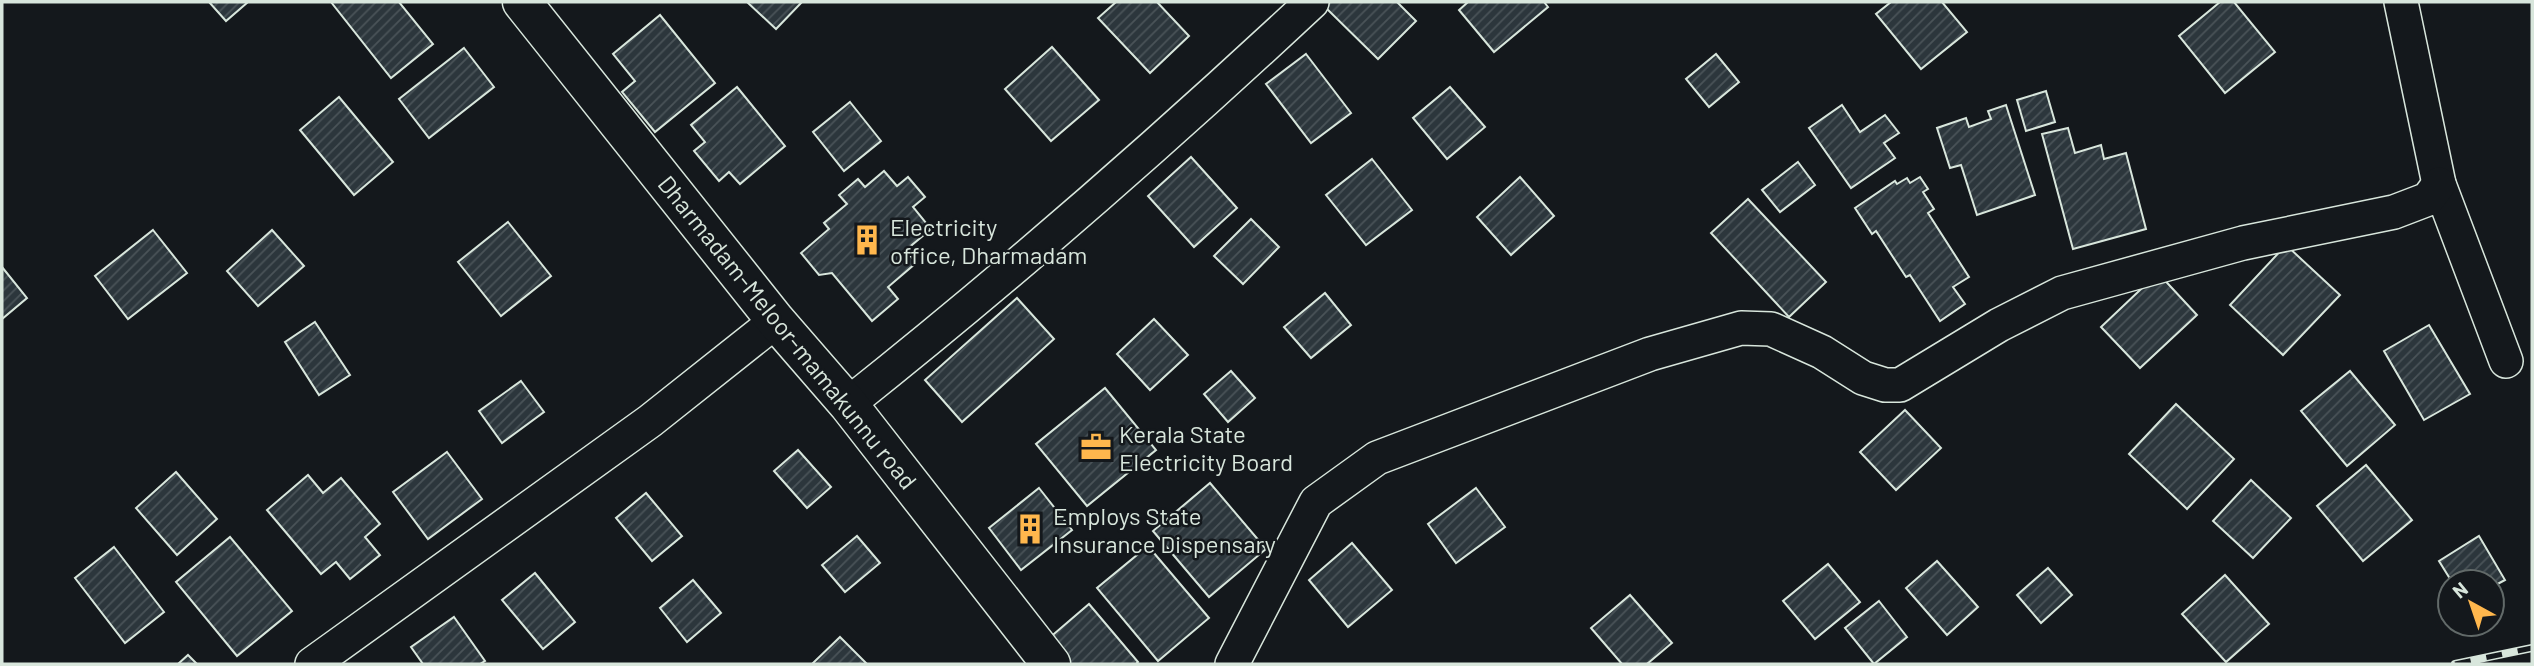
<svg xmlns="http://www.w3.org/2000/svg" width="2534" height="666" viewBox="0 0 2534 666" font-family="Barlow,sans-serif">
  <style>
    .building { fill: url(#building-hatch); stroke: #d8e6dc; stroke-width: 2 }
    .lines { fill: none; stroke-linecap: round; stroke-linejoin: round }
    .street-casing { stroke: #d8e6dc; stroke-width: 36 }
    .secondary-casing { stroke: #d8e6dc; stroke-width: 41 }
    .street { stroke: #14181c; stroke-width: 33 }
    .secondary { stroke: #14181c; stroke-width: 38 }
    .rail-casing { stroke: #d8e6dc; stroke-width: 8 }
    .rail { stroke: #14181c; stroke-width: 5; stroke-dasharray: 16; stroke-linecap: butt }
    .labels { text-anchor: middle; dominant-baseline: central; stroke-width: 5; stroke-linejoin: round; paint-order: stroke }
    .poi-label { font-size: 24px; fill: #d8e6dc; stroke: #14181c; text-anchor: start }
    .street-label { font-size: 24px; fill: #d8e6dc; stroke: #14181c }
  </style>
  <defs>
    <pattern id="building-hatch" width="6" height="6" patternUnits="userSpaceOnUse" patternTransform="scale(1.75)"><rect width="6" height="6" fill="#2c363c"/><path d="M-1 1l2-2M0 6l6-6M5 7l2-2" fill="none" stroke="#4a5358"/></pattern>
  </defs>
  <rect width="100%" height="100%" fill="#14181c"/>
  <!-- building -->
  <g class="building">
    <polygon points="209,2 248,2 226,21"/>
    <polygon points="331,2 399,2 433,44 391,78"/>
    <polygon points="747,2 802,2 776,29"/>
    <polygon points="1116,2 1157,2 1189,36 1150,73 1098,18"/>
    <polygon points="1330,2 1397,2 1416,21 1378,59 1325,7"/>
    <polygon points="1468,2 1544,2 1548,7 1494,52 1459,10"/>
    <polygon points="1891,2 1942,2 1967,32 1921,69 1876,14"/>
    <polygon points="2220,2 2234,2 2275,52 2225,93 2179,36"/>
    <polygon points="660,15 715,83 655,132 622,92 635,81 613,54"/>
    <polygon points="1052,47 1099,100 1051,141 1005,89"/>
    <polygon points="464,48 494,87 429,138 399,99"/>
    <polygon points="1306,54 1351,113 1311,143 1266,84"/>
    <polygon points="1716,54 1739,82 1709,107 1686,79"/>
    <polygon points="737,87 785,146 740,184 729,172 719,181 694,151 705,142 691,125"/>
    <polygon points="1450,87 1485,127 1447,159 1413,118"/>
    <polygon points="2046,91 2055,122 2026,131 2017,100"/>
    <polygon points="339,97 393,162 354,195 300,130"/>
    <polygon points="850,102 881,141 844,171 813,132"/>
    <polygon points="1842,105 1860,132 1885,115 1899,133 1884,143 1895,158 1851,188 1809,128"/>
    <polygon points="2006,105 2035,195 1977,215 1961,165 1950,168 1937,128 1966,118 1969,127 1991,119 1988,111"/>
    <polygon points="2068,128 2075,153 2101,145 2104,159 2126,153 2146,229 2073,249 2042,134"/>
    <polygon points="1191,157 1237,208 1194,247 1148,196"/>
    <polygon points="1372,159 1412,210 1366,245 1326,195"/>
    <polygon points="1798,162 1815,185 1780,212 1762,190"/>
    <polygon points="884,171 897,186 908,177 925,197 913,207 931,229 906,250 916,263 888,287 898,299 872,321 832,273 819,275 801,253 829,229 824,223 847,204 839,195 858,179 865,187"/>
    <polygon points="1520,177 1554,216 1511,255 1477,217"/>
    <polygon points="1920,177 1928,189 1923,192 1934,209 1928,213 1969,277 1953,287 1965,304 1940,321 1910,275 1906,277 1876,231 1872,234 1855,208 1895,181 1897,184 1907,178 1910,183"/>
    <polygon points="1748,199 1826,282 1789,317 1711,233"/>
    <polygon points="1251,219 1279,247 1243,284 1214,256"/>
    <polygon points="508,222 551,276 501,316 458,262"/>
    <polygon points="153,230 187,273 128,319 95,276"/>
    <polygon points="272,230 304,266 258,306 227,271"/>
    <polygon points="2286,245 2340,295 2283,355 2230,305"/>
    <polygon points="2,267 27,298 2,319"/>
    <polygon points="2158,273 2197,315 2140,368 2101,327"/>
    <polygon points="1325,293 1351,325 1311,358 1284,327"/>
    <polygon points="1017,298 1054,339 962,422 925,380"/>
    <polygon points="1154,319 1188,355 1150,390 1117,354"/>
    <polygon points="315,322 350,375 319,395 285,342"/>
    <polygon points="2429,325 2470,394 2424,420 2384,351"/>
    <polygon points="1231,371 1255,398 1228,422 1204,394"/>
    <polygon points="2350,371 2395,425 2347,466 2301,411"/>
    <polygon points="521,381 544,412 502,443 479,411"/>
    <polygon points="1105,388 1156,450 1087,506 1036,444"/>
    <polygon points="2176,404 2234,459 2187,509 2129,454"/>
    <polygon points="1905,410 1941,448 1896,490 1860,452"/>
    <polygon points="798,450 831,487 807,508 774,471"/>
    <polygon points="447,452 482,499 428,539 393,492"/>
    <polygon points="2366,465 2412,520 2363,561 2317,506"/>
    <polygon points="176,472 217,519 177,555 136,508"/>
    <polygon points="308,475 323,493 341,478 380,524 365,537 380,555 350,579 336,562 321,574 267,510"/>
    <polygon points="2251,480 2291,518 2253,558 2213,521"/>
    <polygon points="1210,483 1266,549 1209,597 1153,531"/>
    <polygon points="1039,488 1072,530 1021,570 989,528"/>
    <polygon points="1476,488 1505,527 1456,563 1428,524"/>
    <polygon points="646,493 682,536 652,561 616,518"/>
    <polygon points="857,536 880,563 845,592 822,565"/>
    <polygon points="2479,536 2505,580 2492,587 2492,582 2452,582 2439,561"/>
    <polygon points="230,537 292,611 237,656 176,582"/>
    <polygon points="1352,543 1392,590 1348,627 1309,580"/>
    <polygon points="1148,546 1209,618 1158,661 1097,588"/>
    <polygon points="114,547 164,612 125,643 75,578"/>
    <polygon points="1937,561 1978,607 1947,635 1906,588"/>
    <polygon points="1828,564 1860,602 1815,639 1783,601"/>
    <polygon points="2048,568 2072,595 2041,623 2017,595"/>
    <polygon points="535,573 575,622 543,649 502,600"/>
    <polygon points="2225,575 2269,624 2226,662 2182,614"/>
    <polygon points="693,580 721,613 687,642 660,608"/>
    <polygon points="1630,595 1672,643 1647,664 1622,664 1591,628"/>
    <polygon points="1879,601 1907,637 1874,664 1845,628"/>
    <polygon points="1089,604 1138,662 1136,664 1069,664 1048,639"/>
    <polygon points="454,617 485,661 480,664 423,664 411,647"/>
    <polygon points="840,637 867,664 812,664"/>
    <polygon points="188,655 197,664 178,664"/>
  </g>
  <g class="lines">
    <!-- street casing -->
    <g class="street-casing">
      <g id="street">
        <polyline points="2401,2 2439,184 2506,361"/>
        <path d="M848 404C1009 276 1162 142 1312 2"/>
        <polyline points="312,664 650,421 776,321"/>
        <polyline points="1232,664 1316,502 1377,458 1650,354 1741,328 1771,329 1822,352 1863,378 1885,385 1900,385 1999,325 2062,293 2243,243 2394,212 2428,199 2439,184"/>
      </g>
    </g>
    <!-- secondary casing -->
    <g class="secondary-casing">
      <polyline id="secondary" points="522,2 776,321 848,404 1051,664"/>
    </g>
    <!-- street -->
    <use href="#street" class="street"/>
    <!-- secondary -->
    <use href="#secondary" class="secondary"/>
    <!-- rail casing -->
    <g class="rail-casing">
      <polyline id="rail" points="2455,664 2532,648"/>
    </g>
    <!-- rail -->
    <use href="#rail" class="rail"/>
  </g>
  <!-- icons -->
  <defs>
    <g id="building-bare" transform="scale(2.415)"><path d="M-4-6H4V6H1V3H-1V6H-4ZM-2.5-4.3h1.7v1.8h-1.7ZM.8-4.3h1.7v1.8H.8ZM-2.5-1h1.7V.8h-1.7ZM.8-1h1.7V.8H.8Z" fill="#ffb74d" stroke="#14181c" stroke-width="2.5" paint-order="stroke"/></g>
    <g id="office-bare" transform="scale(2.415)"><path d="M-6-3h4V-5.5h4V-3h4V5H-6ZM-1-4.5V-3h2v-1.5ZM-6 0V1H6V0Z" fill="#ffb74d" stroke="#14181c" stroke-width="2.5" paint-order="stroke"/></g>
  </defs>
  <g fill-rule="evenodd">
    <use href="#building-bare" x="867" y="240"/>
    <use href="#office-bare" x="1096" y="447"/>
    <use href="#building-bare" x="1030" y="529"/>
  </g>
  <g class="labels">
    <!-- poi labels -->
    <g class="poi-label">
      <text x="890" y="226">Electricity<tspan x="890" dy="28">office, Dharmadam</tspan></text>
      <text x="1119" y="433">Kerala State<tspan x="1119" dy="28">Electricity Board</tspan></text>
      <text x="1053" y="515">Employs State<tspan x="1053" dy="28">Insurance Dispensary</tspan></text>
    </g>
    <!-- street labels -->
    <g class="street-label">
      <text transform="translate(788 332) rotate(51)">Dharmadam-Meloor-mamakunnu road</text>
    </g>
  </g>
  <!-- border -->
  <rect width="2534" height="666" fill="none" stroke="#d8e6dc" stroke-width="7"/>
  <!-- north arrow -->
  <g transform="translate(2471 603) rotate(320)"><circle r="33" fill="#14181c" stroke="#626a69" stroke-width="2"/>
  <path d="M0-5L12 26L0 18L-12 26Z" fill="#ffb74d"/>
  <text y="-10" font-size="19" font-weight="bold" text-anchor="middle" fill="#d8e6dc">N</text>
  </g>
</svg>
